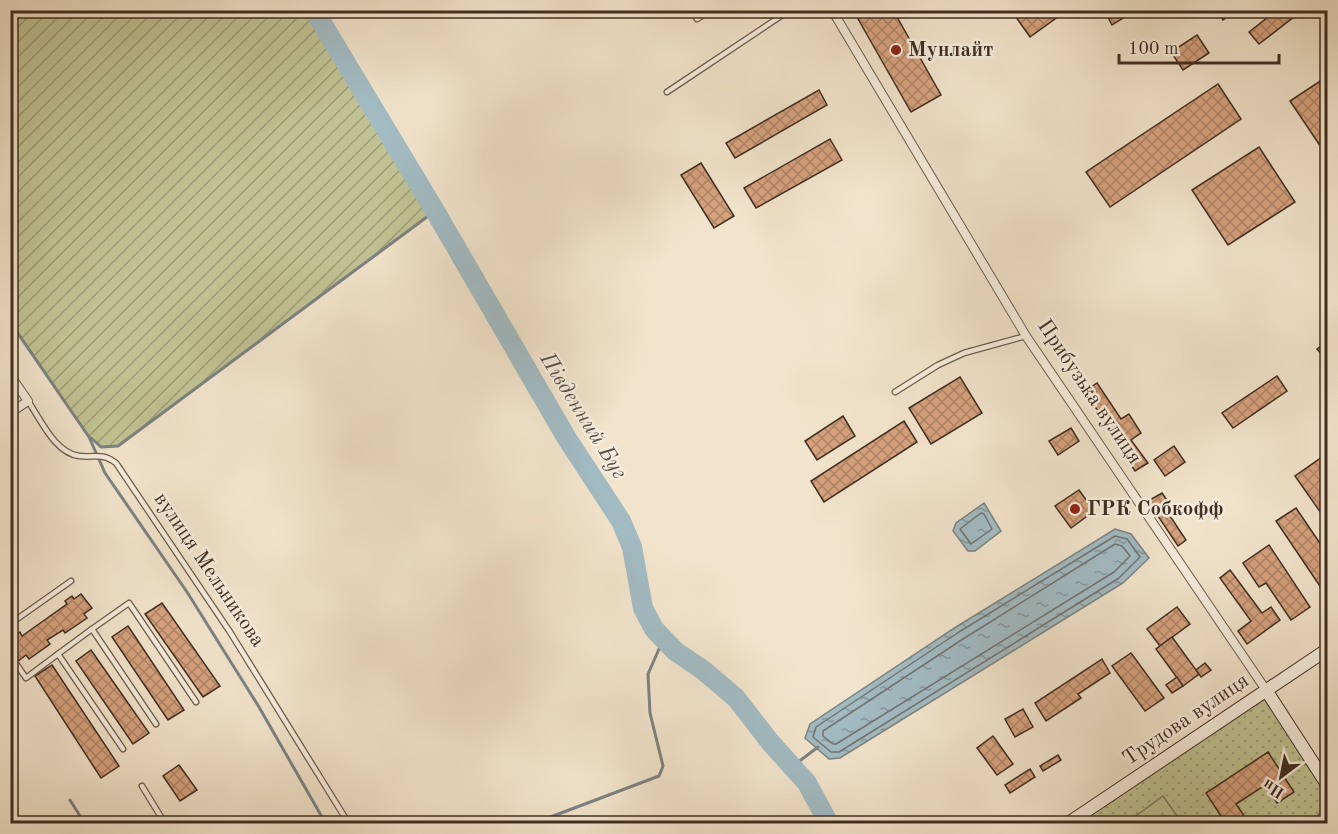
<svg xmlns="http://www.w3.org/2000/svg" width="1338" height="834" viewBox="0 0 1338 834" font-family="'Old Standard TT',serif">
  <style>
    .grass { fill: url(#grass-dots); stroke: #80785a; stroke-width: 1.5 }
    .forest { fill: url(#forest-firs); stroke: #80785a; stroke-width: 1.5 }
    .garden { fill: url(#garden-furrows); stroke: #80785a; stroke-width: 1.5 }
    .water { fill: url(#water-ripples); stroke: #7b8382; stroke-width: 1.5 }
    .lines { fill: none; stroke-linecap: round; stroke-linejoin: round }
    .shore { stroke: #717472; stroke-width: 1.5 }
    .stream { stroke: #7b8382; stroke-width: 3 }
    .river { stroke: #a2bbc3; stroke-width: 20 }
    .building { fill: url(#building-cross-hatch); stroke: #402e21; stroke-width: 1.5 }
    .lane-casing { stroke: #6c5c4c; stroke-width: 7 }
    .street-casing { stroke: #6c5c4c; stroke-width: 10 }
    .secondary-casing { stroke: #402e21; stroke-width: 14 }
    .lane { stroke: #f7edde; stroke-width: 4.5 }
    .street { stroke: #f7edde; stroke-width: 8 }
    .secondary { stroke: #f7edde; stroke-width: 12 }
    .poi-dot { fill: #8f2418; stroke: #f7edde; stroke-width: 2 }
    .labels { text-anchor: middle; dominant-baseline: central; stroke-width: 5; stroke-linejoin: round; paint-order: stroke }
    .poi-label { font-size: 21px; font-weight: bold; fill: #402e21; stroke: #f7edde; text-anchor: start }
    .street-label { font-size: 21px; fill: #402e21; stroke: #f7edde }
    .water-label { font-size: 22px; font-style: italic; fill: #58514a; stroke: #f7edde }
  </style>
  <defs>
    <pattern id="grass-dots" width="8" height="8" patternUnits="userSpaceOnUse" patternTransform="scale(1.5)"><rect width="8" height="8" fill="#c1c293"/><path d="M2 2h.1M6 6h.1" fill="none" stroke="#9e9e78" stroke-width="1.8" stroke-linecap="round"/></pattern>
    <pattern id="forest-firs" width="22" height="20" patternUnits="userSpaceOnUse" patternTransform="scale(1.5)"><rect width="22" height="20" fill="#c1c293"/><path d="M5 1l3.5 6h-7zM16 11l3.5 6h-7z" fill="#9e9e78"/></pattern>
    <pattern id="garden-furrows" width="10" height="10" patternUnits="userSpaceOnUse" patternTransform="scale(1.5)"><rect width="10" height="10" fill="#c1c293"/><path d="M-1 1l2-2M0 10L10 0M9 11l2-2" fill="none" stroke="#9e9e78"/></pattern>
    <pattern id="water-ripples" width="26" height="14" patternUnits="userSpaceOnUse" patternTransform="scale(1.5)"><rect width="26" height="14" fill="#a2bbc3"/><path d="M2 4q2-2 4 0t4 0M15 11q2-2 4 0t4 0" fill="none" stroke="#85989e"/></pattern>
    <pattern id="building-cross-hatch" width="8" height="8" patternUnits="userSpaceOnUse" patternTransform="scale(1.5)"><rect width="8" height="8" fill="#d6a27e"/><path d="M0 0l8 8M0 8l8-8" fill="none" stroke="#af8467"/></pattern>
  </defs>
  <rect width="100%" height="100%" fill="#f2e4cc"/>
  <filter id="stains"><feTurbulence type="fractalNoise" baseFrequency=".00333" numOctaves="4"/><feColorMatrix values="0 0 0 0 .2 0 0 0 0 .09 0 0 0 0 .02 0 0 0 .5 -.17"/></filter>
  <radialGradient id="worn" r=".72"><stop offset=".6" stop-color="#630" stop-opacity="0"/><stop offset="1" stop-color="#630" stop-opacity=".3"/></radialGradient>
  <!-- grass -->
  <polygon class="grass" points="1265,697 1327,795 1327,804 1312,823 1075,824"/>
  <!-- forest -->
  <polygon class="forest" points="1163,796 1182,823 1131,823 1129,821"/>
  <!-- garden -->
  <polygon class="garden" points="10,11 314,11 435,211 118,446 101,447 89,437 11,322"/>
  <!-- water -->
  <g class="water">
    <polygon points="984,503 1001,531 975,551 968,551 953,531 956,523"/>
    <polygon points="1115,529 1131,534 1149,558 1123,583 840,758 829,759 805,738 810,724 956,627"/>
  </g>
  <g class="lines">
    <!-- shore -->
    <g class="shore">
      <polygon points="981,513 984,514 992,529 971,544 960,529"/>
      <polygon points="1115,536 1127,539 1140,557 1119,578 839,752 831,752 813,737 816,727 959,632"/>
      <polygon points="1115,544 1122,546 1130,556 1114,572 836,744 833,744 823,736 823,731 963,639"/>
    </g>
    <!-- stream -->
    <g class="stream">
      <polyline points="10,322 89,437 105,473 187,592 259,707 326,824"/>
      <polyline points="91,438 101,447 118,446 435,211"/>
      <polyline points="793,766 818,747"/>
      <polyline points="70,800 85,824"/>
      <polyline points="532,824 659,776 663,766 650,713 648,674 663,640"/>
    </g>
    <!-- river -->
    <polyline class="river" points="314,10 435,211 566,437 621,521 632,547 643,608 654,629 675,651 703,670 736,698 770,742 807,783 829,824"/>
  </g>
  <!-- building -->
  <g class="building">
    <polygon points="853,10 893,10 941,95 911,112"/>
    <polygon points="1011,10 1055,10 1059,16 1030,37"/>
    <polygon points="1104,10 1136,10 1112,25"/>
    <polygon points="1216,10 1237,10 1223,20"/>
    <polygon points="1277,10 1303,10 1259,44 1249,32"/>
    <polygon points="1197,35 1209,53 1183,70 1171,52"/>
    <polygon points="1328,76 1328,155 1327,156 1290,101"/>
    <polygon points="1218,84 1241,119 1110,207 1086,172"/>
    <polygon points="819,90 827,105 735,158 726,143"/>
    <polygon points="830,139 842,160 756,208 744,188"/>
    <polygon points="1259,147 1295,202 1228,245 1192,190"/>
    <polygon points="701,163 734,216 714,228 681,175"/>
    <polygon points="1328,341 1328,361 1317,349"/>
    <polygon points="1277,376 1287,391 1233,428 1222,413"/>
    <polygon points="960,377 982,413 931,444 909,408"/>
    <polygon points="1097,383 1121,419 1129,414 1141,433 1131,440 1148,463 1135,471 1128,460 1130,459 1119,442 1117,444 1113,438 1114,436 1085,391"/>
    <polygon points="843,416 855,436 817,460 805,441"/>
    <polygon points="904,421 917,442 824,502 811,481"/>
    <polygon points="1071,428 1079,441 1058,455 1049,441"/>
    <polygon points="1174,446 1185,462 1165,476 1154,460"/>
    <polygon points="1328,453 1328,523 1295,476"/>
    <polygon points="1079,490 1094,511 1071,528 1055,506"/>
    <polygon points="1162,493 1173,509 1168,513 1186,540 1178,546 1148,501"/>
    <polygon points="1296,508 1328,555 1328,598 1276,521"/>
    <polygon points="1269,545 1310,607 1291,620 1266,583 1259,587 1243,563"/>
    <polygon points="1230,570 1262,613 1271,607 1280,620 1247,644 1238,631 1251,621 1220,578"/>
    <polygon points="81,594 92,608 84,614 87,618 65,633 63,630 47,640 50,644 29,659 26,655 17,662 10,653 10,639 20,632 22,636 67,604 65,601 72,596 74,599"/>
    <polygon points="162,603 220,686 203,697 145,614"/>
    <polygon points="1177,607 1190,624 1160,646 1147,629"/>
    <polygon points="128,626 184,710 168,720 112,637"/>
    <polygon points="1172,637 1199,674 1183,686 1156,649"/>
    <polygon points="91,650 149,733 133,744 76,661"/>
    <polygon points="1131,653 1164,698 1145,711 1112,666"/>
    <polygon points="1102,659 1110,673 1078,694 1081,698 1046,721 1035,703"/>
    <polygon points="1205,663 1211,670 1201,677 1196,670"/>
    <polygon points="52,665 119,766 101,778 35,676"/>
    <polygon points="1177,677 1183,686 1172,693 1166,685"/>
    <polygon points="1023,709 1033,727 1015,737 1005,719"/>
    <polygon points="993,736 1013,764 997,775 977,748"/>
    <polygon points="1268,752 1294,792 1277,803 1265,785 1236,804 1247,820 1242,824 1226,824 1206,793"/>
    <polygon points="1058,755 1061,760 1043,771 1040,766"/>
    <polygon points="179,765 197,790 180,801 163,776"/>
    <polygon points="1030,769 1035,777 1010,793 1005,785"/>
  </g>
  <g class="lines">
    <!-- lane casing -->
    <g class="lane-casing">
      <g id="lane">
        <polyline points="692,10 697,19 711,10"/>
        <polyline points="667,92 790,10"/>
        <polyline points="895,392 938,365 964,353 1026,336"/>
        <path d="M28 401C41 420 55 453 79 456 96 458 101 452 116 463L230 632 349 824"/>
        <polyline points="10,624 71,581"/>
        <polyline points="92,629 129,603 196,702"/>
        <polyline points="58,654 92,629 156,724"/>
        <polyline points="10,655 26,678 58,654 123,749"/>
        <polyline points="142,786 161,817 161,824"/>
      </g>
    </g>
    <!-- street casing -->
    <g class="street-casing">
      <g id="street">
        <polyline points="832,10 1026,336 1266,690"/>
        <polyline points="10,375 28,401 10,413"/>
      </g>
    </g>
    <!-- secondary casing -->
    <g class="secondary-casing">
      <g id="secondary">
        <polyline points="1266,690 1328,786"/>
        <polyline points="1067,824 1328,649"/>
      </g>
    </g>
    <!-- lane -->
    <use href="#lane" class="lane"/>
    <!-- street -->
    <use href="#street" class="street"/>
    <!-- secondary -->
    <use href="#secondary" class="secondary"/>
  </g>
  <!-- markers -->
  <g class="poi-dot">
    <circle cx="896" cy="50" r="6"/>
    <circle cx="1075" cy="509" r="6"/>
  </g>
  <g class="labels">
    <!-- poi labels -->
    <g class="poi-label">
      <text x="908" y="50">Мунлайт</text>
      <text x="1087" y="509">ГРК Собкофф</text>
    </g>
    <!-- street labels -->
    <g class="street-label">
      <text transform="translate(1089 392) rotate(56)">Прибузька вулиця</text>
      <text transform="translate(209 570) rotate(56)">вулиця Мельникова</text>
      <text transform="translate(1186 720) rotate(-34)">Трудова вулиця</text>
    </g>
    <!-- water labels -->
    <g class="water-label">
      <text transform="translate(583 416) rotate(58)">Південний Буг</text>
    </g>
  </g>
  <!-- margin -->
  <rect width="1338" height="834" fill="none" stroke="#f2e4cc" stroke-width="36"/>
  <rect x="12" y="12" width="1314" height="810" fill="none" stroke="#402e21" stroke-width="3"/>
  <rect x="18" y="18" width="1302" height="798" fill="none" stroke="#402e21" stroke-width="1.5"/>
  <!-- north arrow -->
  <g transform="translate(1281 777) rotate(212)" stroke="#f7edde" stroke-width="4.5" paint-order="stroke">
  <path d="M0-4.5L10 22L0 15L-10 22Z" fill="#402e21"/>
  <text y="-9" font-size="16" font-weight="bold" text-anchor="middle" fill="#402e21">Пн</text>
  </g>
  <!-- scale -->
  <path d="M1119 54v9h160v-9" fill="none" stroke="#402e21" stroke-width="3"/>
  <text x="1128" y="54" font-size="18" fill="#402e21" stroke="#f7edde" stroke-width="4.5" paint-order="stroke">100 m</text>
  <rect width="100%" height="100%" filter="url(#stains)"/>
  <rect width="100%" height="100%" fill="url(#worn)"/>
</svg>
